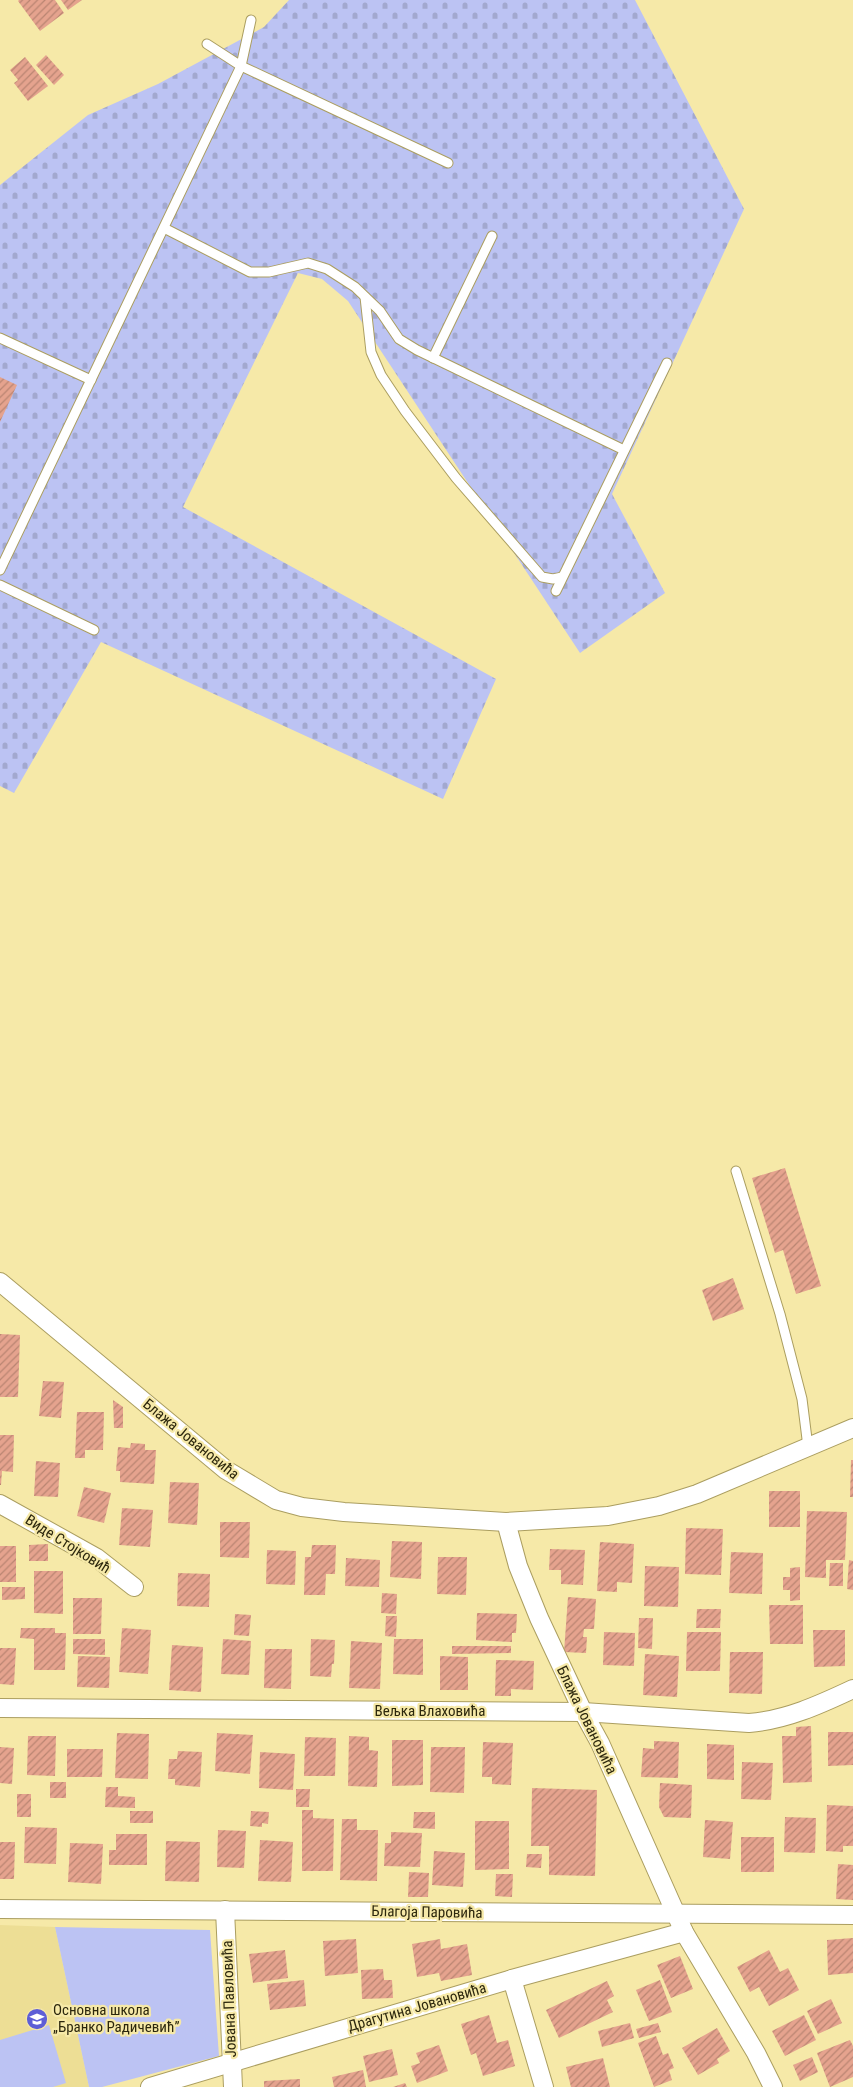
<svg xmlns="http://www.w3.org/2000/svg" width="853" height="2087" viewBox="0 0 853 2087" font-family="'Roboto Condensed',sans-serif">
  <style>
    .built { fill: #edde95 }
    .cemetery { fill: url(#cemetery-stones) }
    .green { fill: #bcc3f3 }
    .building { fill: url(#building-hatch) }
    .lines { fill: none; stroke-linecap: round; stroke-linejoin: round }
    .lane-casing { stroke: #ab9e60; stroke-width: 11 }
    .street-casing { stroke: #ab9e60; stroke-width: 20 }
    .lane { stroke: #fff; stroke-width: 9 }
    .street { stroke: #fff; stroke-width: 18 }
    .labels { text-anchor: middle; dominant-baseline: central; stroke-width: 4.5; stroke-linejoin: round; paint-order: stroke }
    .street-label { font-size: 15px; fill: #2c270d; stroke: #f6e9a8 }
    .poi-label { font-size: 15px; fill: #2c270d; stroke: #f6e9a8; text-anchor: start }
  </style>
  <defs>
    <pattern id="cemetery-stones" width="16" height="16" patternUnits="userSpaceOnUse" patternTransform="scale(1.25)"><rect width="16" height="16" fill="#bcc3f3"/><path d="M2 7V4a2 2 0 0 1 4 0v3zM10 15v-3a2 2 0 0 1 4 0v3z" fill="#a2a8cf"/></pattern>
    <pattern id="building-hatch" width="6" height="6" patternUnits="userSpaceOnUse" patternTransform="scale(1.25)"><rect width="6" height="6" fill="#e5a38e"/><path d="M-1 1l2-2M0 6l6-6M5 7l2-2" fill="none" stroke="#ba8572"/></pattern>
  </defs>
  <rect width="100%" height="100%" fill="#f6e9a8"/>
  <!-- built -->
  <polygon class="built" points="0,1925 55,1927 89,2087 0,2087"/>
  <!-- cemetery -->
  <polygon class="cemetery" points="289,0 635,0 744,209 612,494 665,593 580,653 348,301 322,279 298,273 183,507 496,679 443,799 101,642 14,793 0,786 0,185 88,115 158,84 264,27"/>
  <!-- green -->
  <g class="green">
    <polygon points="55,1927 210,1930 219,2056 102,2087 89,2087"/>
    <polygon points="49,2025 66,2083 53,2087 0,2087 0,2040"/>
  </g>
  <!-- building -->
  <g class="building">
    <polygon points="19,0 55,0 64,13 40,31 18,1"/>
    <polygon points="61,0 82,0 68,10"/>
    <polygon points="46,55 64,75 54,85 36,65"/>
    <polygon points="25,57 48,86 28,101 14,83 18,80 10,70"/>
    <polygon points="0,377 17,385 0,422"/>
    <polygon points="785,1168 821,1286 796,1294 783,1250 775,1253 752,1178"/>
    <polygon points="733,1278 744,1309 713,1321 702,1290"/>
    <polygon points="0,1334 20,1335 18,1397 0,1397"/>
    <polygon points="43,1381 64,1382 61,1418 39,1416"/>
    <polygon points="113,1400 123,1407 123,1428 114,1428"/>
    <polygon points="77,1412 104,1412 103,1450 85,1450 85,1458 75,1458"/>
    <polygon points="0,1435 14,1435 13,1472 2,1471 1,1485 0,1485"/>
    <polygon points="131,1443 145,1444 145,1450 156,1450 154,1484 120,1482 120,1471 116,1471 118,1447 130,1448"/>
    <polygon points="851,1460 853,1460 853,1497 850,1497"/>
    <polygon points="36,1461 60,1463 58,1497 34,1496"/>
    <polygon points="170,1482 199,1483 197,1525 168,1523"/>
    <polygon points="84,1487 111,1493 104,1523 77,1516"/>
    <rect x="769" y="1491" width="31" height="36"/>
    <polygon points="122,1508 153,1510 150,1547 119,1545"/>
    <polygon points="807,1511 847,1512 845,1560 826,1560 826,1578 805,1577"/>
    <polygon points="220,1522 250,1522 249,1558 220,1557"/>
    <polygon points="686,1528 723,1529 721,1575 685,1574"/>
    <polygon points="392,1541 422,1542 421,1579 390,1577"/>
    <polygon points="600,1542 634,1544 632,1583 617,1582 617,1592 597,1591"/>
    <polygon points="48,1544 48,1561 29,1561 29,1545"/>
    <polygon points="312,1545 336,1545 335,1574 326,1574 325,1595 304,1595 305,1557 311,1557"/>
    <rect x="0" y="1546" width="16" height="36"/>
    <polygon points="550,1549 585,1550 583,1585 561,1584 561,1570 549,1570"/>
    <polygon points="267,1550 296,1551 295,1585 266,1584"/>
    <polygon points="731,1552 763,1553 762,1594 729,1593"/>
    <polygon points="438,1557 467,1557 466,1595 437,1594"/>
    <polygon points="346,1558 380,1560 379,1587 345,1586"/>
    <polygon points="849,1560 853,1561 853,1590 847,1589"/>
    <polygon points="830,1563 843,1563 843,1586 829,1586"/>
    <polygon points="645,1566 679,1567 678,1607 644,1606"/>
    <polygon points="800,1567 800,1600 790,1601 790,1590 783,1590 783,1577 790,1577 790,1568"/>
    <polygon points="34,1571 63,1571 63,1614 34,1613"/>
    <polygon points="178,1573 210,1574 209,1607 177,1606"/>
    <polygon points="2,1587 25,1587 25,1599 2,1600"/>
    <polygon points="382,1593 397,1594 396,1614 381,1613"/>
    <polygon points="568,1597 596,1599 594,1629 584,1629 583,1637 587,1637 586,1653 564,1652"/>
    <polygon points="73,1598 102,1598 101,1634 73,1634"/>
    <polygon points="769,1605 803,1605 803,1644 770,1644"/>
    <polygon points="697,1609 721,1609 720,1628 696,1628"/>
    <polygon points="477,1613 517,1614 516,1633 512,1633 512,1642 476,1640"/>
    <polygon points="235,1614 251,1615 249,1636 234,1635"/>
    <polygon points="386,1616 397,1616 396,1637 385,1636"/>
    <polygon points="639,1618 653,1618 652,1649 638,1648"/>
    <polygon points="21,1628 55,1628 55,1633 66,1633 65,1670 34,1670 34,1639 20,1638"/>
    <polygon points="122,1628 151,1630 148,1674 119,1672"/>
    <polygon points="813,1630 845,1630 845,1666 814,1667"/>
    <polygon points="604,1632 635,1633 634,1666 603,1665"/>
    <polygon points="687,1632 721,1632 720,1671 686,1671"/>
    <polygon points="73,1639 105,1639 105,1655 73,1654"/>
    <polygon points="223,1639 251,1641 249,1675 221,1674"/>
    <polygon points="311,1639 335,1640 334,1664 332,1664 331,1677 310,1676"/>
    <polygon points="394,1639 423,1639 423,1675 393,1674"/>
    <polygon points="351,1641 382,1643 380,1689 349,1688"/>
    <polygon points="172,1645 203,1647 201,1692 169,1690"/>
    <polygon points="452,1646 511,1646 511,1653 452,1654"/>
    <polygon points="0,1648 16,1648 14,1685 0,1684"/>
    <polygon points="265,1649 292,1649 291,1689 264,1688"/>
    <polygon points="730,1652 763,1652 762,1694 729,1693"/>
    <polygon points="645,1654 679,1656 677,1697 643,1695"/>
    <polygon points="78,1656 110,1657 109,1688 77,1687"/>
    <polygon points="440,1656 468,1657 468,1690 440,1690"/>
    <polygon points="496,1660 534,1661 533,1690 511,1689 511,1696 495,1696"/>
    <polygon points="811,1726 812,1782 783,1783 782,1736 796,1736 796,1727"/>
    <polygon points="828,1732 853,1732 853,1765 828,1766"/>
    <polygon points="117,1733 149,1734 148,1779 115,1778"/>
    <polygon points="217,1733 253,1735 250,1774 215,1771"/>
    <polygon points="28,1736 56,1736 55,1776 27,1775"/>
    <polygon points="349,1736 369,1737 369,1750 378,1751 377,1787 348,1786"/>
    <polygon points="305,1737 336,1738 335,1776 304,1776"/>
    <polygon points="392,1740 423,1740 423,1785 392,1786"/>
    <polygon points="654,1741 679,1742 678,1778 641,1777 643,1748 654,1749"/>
    <polygon points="483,1742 513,1743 511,1785 492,1784 492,1777 482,1777"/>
    <polygon points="707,1744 734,1745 734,1780 707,1779"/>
    <polygon points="0,1747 14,1748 12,1784 0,1783"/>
    <polygon points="431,1747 465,1747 464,1793 430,1792"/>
    <polygon points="67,1749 103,1749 102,1777 67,1777"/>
    <polygon points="178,1751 202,1752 200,1787 175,1785 175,1779 168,1779 169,1759 177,1759"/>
    <polygon points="260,1752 295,1754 293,1790 259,1788"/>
    <polygon points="742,1762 773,1763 771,1800 741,1799"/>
    <rect x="50" y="1782" width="16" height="16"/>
    <polygon points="660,1783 692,1785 691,1818 664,1817 659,1807"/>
    <polygon points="106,1787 118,1787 118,1796 135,1797 135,1808 105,1807"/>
    <polygon points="532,1788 597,1790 595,1876 549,1875 549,1846 531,1846"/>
    <polygon points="296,1789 310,1789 309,1807 296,1807"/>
    <rect x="17" y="1794" width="14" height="23"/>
    <polygon points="827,1805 853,1806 853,1846 843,1846 843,1852 826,1851"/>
    <polygon points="302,1810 313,1810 313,1818 334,1819 333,1871 302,1871"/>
    <rect x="130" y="1811" width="23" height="12"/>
    <polygon points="251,1811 269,1812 268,1824 262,1823 262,1827 250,1826"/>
    <polygon points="414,1812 435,1812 435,1829 413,1828"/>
    <polygon points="785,1817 816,1818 815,1853 784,1852"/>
    <polygon points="342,1819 357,1819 357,1830 378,1830 377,1881 340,1880"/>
    <polygon points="705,1820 733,1822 730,1859 703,1857"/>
    <polygon points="475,1821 509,1821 509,1869 475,1870"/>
    <polygon points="25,1827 57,1828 56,1864 24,1863"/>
    <polygon points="218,1830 246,1831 244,1868 217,1867"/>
    <polygon points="391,1832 422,1833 420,1867 384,1866 385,1843 391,1843"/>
    <polygon points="116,1834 147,1834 147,1865 109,1865 109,1850 116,1850"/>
    <rect x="741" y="1837" width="33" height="35"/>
    <polygon points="260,1840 293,1842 291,1882 258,1881"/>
    <polygon points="166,1841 200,1842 199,1882 165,1881"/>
    <polygon points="0,1842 15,1842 14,1879 0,1879"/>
    <polygon points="70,1843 103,1844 101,1884 68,1882"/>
    <polygon points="434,1851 465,1853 463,1887 432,1885"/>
    <polygon points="527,1854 542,1854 541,1868 526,1867"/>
    <polygon points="838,1864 853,1865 853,1900 836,1899"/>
    <polygon points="409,1872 429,1873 428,1897 408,1897"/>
    <polygon points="496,1874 513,1874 512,1897 495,1896"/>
    <polygon points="853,1938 853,1973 828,1975 827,1940"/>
    <polygon points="356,1939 358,1973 325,1976 323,1941"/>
    <polygon points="440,1939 441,1949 467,1944 472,1975 441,1981 439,1973 417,1977 412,1944"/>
    <polygon points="285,1950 288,1978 253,1983 249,1954"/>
    <polygon points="769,1950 780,1972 788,1968 799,1990 769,2006 759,1987 750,1992 737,1967"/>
    <polygon points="680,1956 693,1989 671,1998 657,1965"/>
    <polygon points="383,1969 384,1980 392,1980 393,1998 362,1999 361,1970"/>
    <polygon points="304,1980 306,2006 270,2010 267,1984"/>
    <polygon points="660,1980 672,2012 649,2021 636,1990"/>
    <polygon points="607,1981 614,1996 607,2000 613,2012 559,2038 546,2010"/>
    <polygon points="831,1999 842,2023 818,2034 807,2011"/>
    <polygon points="489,2015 497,2043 508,2040 515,2066 483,2076 476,2053 471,2055 461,2024"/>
    <polygon points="804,2015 816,2040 785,2056 772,2031"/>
    <polygon points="630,2023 634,2038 602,2047 598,2031"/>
    <polygon points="658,2023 661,2032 639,2038 636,2029"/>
    <polygon points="717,2028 730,2051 717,2059 719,2063 698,2075 682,2048"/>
    <polygon points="656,2036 663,2055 668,2053 674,2068 669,2070 672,2080 654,2087 638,2043"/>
    <polygon points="850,2040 853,2046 853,2077 830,2087 817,2053"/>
    <polygon points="439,2045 448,2071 417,2083 411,2066 420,2063 416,2053"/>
    <polygon points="392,2049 398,2075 369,2082 363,2056"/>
    <polygon points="812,2057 818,2072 800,2081 793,2065"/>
    <polygon points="603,2058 610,2087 571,2087 566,2067"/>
    <polygon points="363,2070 366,2087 334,2087 332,2077"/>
    <polygon points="300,2079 300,2087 264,2087 264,2081"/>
    <polygon points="405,2083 407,2087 393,2087"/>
  </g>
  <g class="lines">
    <!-- lane casing -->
    <g class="lane-casing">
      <g id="lane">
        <polyline points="207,44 241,66 448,163"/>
        <polyline points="164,228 250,272 269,272 308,263 327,269 355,287 380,311 399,339 417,350 624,450"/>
        <polyline points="365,297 371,352 381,375 405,411 456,478 542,577 553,579 562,577"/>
        <polyline points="0,338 91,380"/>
        <polyline points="433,358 492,236"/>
        <polyline points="0,570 241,66 251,20"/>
        <polyline points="0,585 94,630"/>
        <polyline points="556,591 667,363"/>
        <polyline points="736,1171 780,1314 802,1399 808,1447"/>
      </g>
    </g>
    <!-- street casing -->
    <g class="street-casing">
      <g id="street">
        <polyline points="0,1282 226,1470 276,1500 302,1507 344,1512 506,1522 608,1516 659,1506 697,1494 853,1428"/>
        <polyline points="0,1504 97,1558 134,1587"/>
        <polyline points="506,1522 518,1566 539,1618 583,1712 600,1743 684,1932 756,2053 773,2087"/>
        <path d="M0 1708 583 1712 749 1723C786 1720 819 1705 853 1689"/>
        <polyline points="0,1909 853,1915"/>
        <polyline points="225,1910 233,2087"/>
        <polyline points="512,1979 544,2087"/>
        <polyline points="150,2087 512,1979 684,1932"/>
      </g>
    </g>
    <!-- lane -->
    <use href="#lane" class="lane"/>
    <!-- street -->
    <use href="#street" class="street"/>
  </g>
  <!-- icons -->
  <defs>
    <g id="school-disc" transform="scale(1.125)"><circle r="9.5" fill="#5d5ed6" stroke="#f6e9a8"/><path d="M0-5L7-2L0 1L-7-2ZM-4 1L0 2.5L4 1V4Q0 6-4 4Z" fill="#fff"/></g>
  </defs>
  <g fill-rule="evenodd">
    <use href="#school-disc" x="37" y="2019"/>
  </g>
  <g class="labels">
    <!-- street labels -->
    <g class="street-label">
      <text transform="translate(191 1439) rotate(39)">Блажа Јовановића</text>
      <text transform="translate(68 1544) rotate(32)">Виде Стојковић</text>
      <text x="430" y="1711">Вељка Влаховића</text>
      <text transform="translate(587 1720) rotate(64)">Блажа Јовановића</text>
      <text transform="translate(427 1912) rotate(1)">Благоја Паровића</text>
      <text transform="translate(229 1999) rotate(-92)">Јована Павловића</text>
      <text transform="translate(417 2007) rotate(-16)">Драгутина Јовановића</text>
    </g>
    <!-- poi labels -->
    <g class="poi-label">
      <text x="53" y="2010">Основна школа<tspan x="53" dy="17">„Бранко Радичевић”</tspan></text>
    </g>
  </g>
</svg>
